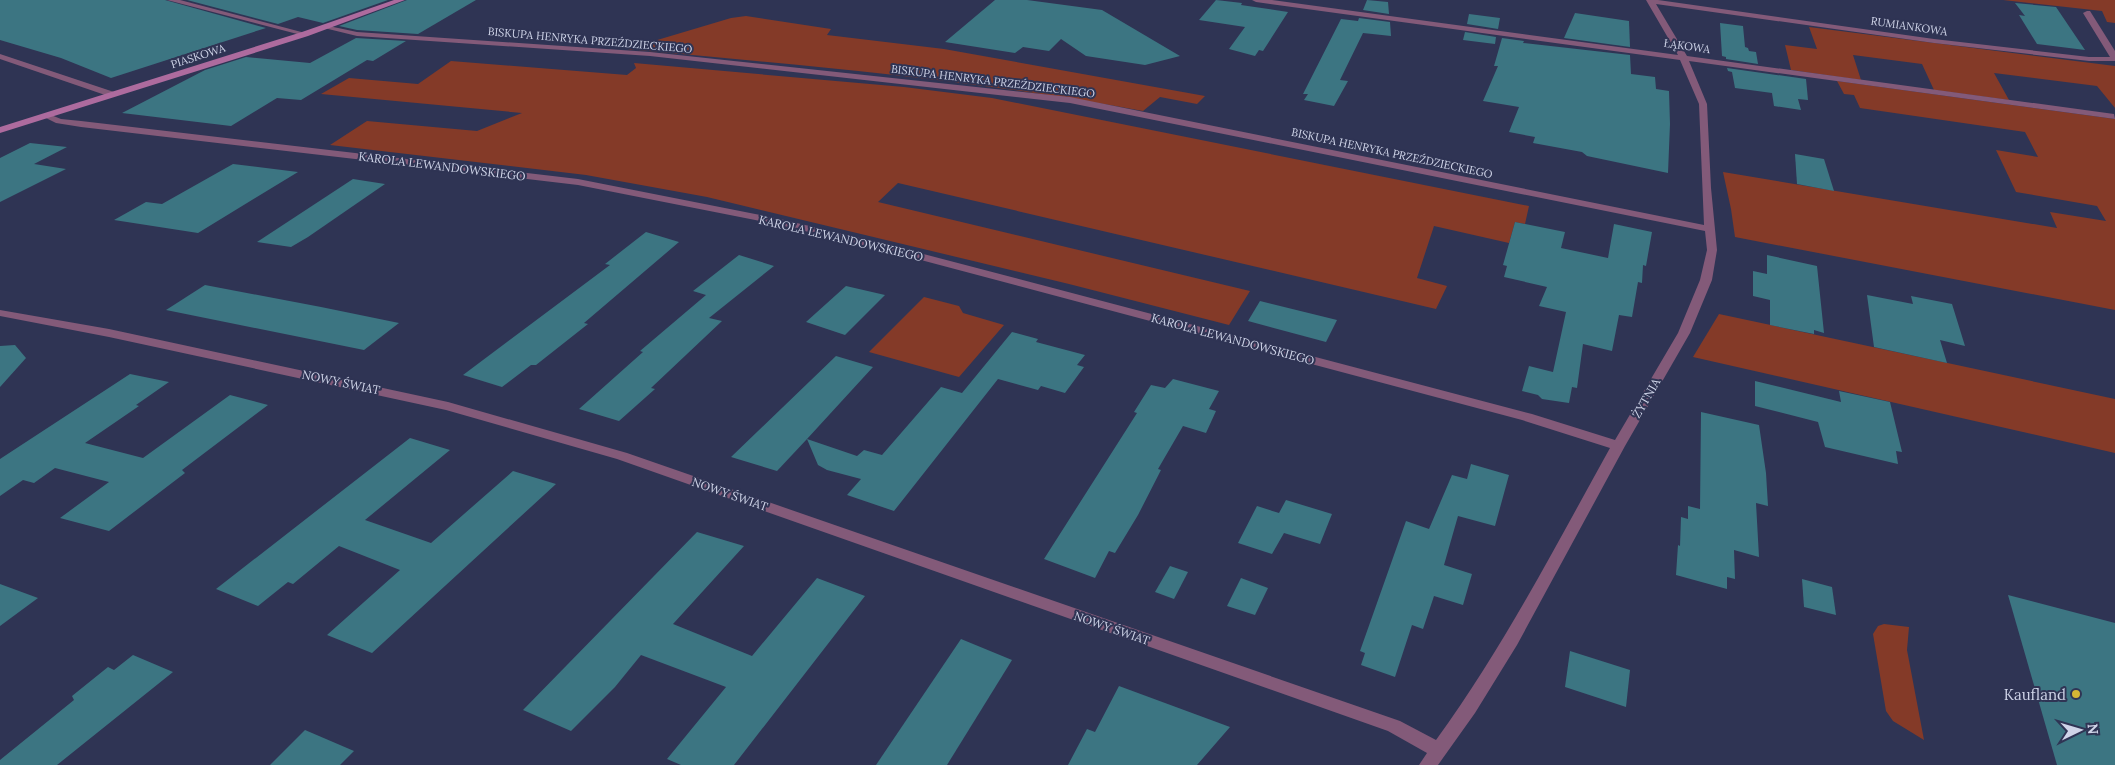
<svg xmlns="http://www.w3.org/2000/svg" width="2115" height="765" viewBox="0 0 2115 765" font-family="Lora,serif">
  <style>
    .green { fill: #843a28 }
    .building { fill: #3c7582 }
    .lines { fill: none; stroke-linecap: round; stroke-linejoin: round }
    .street { fill: #835a79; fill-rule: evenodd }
    .secondary { fill: #ad6b9e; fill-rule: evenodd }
    .poi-dot { fill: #d4b635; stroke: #2f3454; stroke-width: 2 }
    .labels { text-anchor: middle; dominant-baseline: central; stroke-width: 4; stroke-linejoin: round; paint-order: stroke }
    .far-street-label { font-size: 11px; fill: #cfd4e8; stroke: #2f3454 }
    .street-label { font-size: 12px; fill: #cfd4e8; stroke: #2f3454 }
    .near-poi-label { font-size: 15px; fill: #cfd4e8; stroke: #2f3454; text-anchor: end }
  </style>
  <rect width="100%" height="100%" fill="#2f3454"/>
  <!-- green -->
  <g class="green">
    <polygon points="2003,0 2115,0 2115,23 2107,22 2102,11"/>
    <path d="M746 16 831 29 827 35 944 49 1205 96 1197 104 1160 97 1143 111C972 79 799 65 627 49L731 18Z"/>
    <polygon points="1809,27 2115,66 2115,108 2097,86 1994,73 2009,100 1934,90 1922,64 1853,55 1861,80 1791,70 1785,45 1817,49"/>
    <polygon points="451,61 627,75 636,68 634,63 904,87 992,98 1529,206 1525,224 1515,222 1509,243 1434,226 1417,278 1447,286 1436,309 898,183 878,202 1250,291 1229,325 1069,284 707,197 586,175 330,145 367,121 477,131 522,113 321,94 349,78 418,84"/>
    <polygon points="1837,81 2115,119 2115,310 1735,237 1731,209 1723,172 2057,228 2050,212 2106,221 2097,206 2016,192 1996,150 2038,157 2025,132 1860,108 1854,95 1844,94"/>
    <polygon points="924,297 959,306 963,313 1004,325 959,377 869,352"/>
    <polygon points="1719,314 2115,399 2115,453 1693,357"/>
    <polygon points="1884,624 1909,627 1907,650 1924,740 1893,721 1886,711 1873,634 1878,626"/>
  </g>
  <!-- building -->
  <g class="building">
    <polygon points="0,0 165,0 266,28 111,78 61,58 0,40"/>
    <polygon points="187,0 388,0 323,23 298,17 278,24"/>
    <polygon points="407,0 476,0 418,34 357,30 339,26"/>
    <polygon points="995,0 1027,0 1102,10 1180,56 1145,65 1086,56 1061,39 1049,51 1023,47 1015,53 945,42"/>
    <polygon points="1216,0 1242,3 1241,5 1288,12 1263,51 1259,50 1255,56 1229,49 1245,27 1199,20"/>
    <polygon points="1367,0 1388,2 1389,14 1363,10"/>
    <polygon points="2015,3 2056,7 2085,50 2037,44 2019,15 2025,16"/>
    <polygon points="1575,13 1629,21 1630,47 1564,38"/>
    <polygon points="1469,14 1500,18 1498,29 1467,24"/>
    <polygon points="1359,18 1390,22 1391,36 1363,33 1340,80 1348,81 1334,106 1304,100 1308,94 1303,94 1341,19 1358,21"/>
    <polygon points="1720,23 1743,26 1745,47 1748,48 1749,51 1756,52 1758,64 1726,59 1726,57 1722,56"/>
    <polygon points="1465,32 1496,37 1495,44 1463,40"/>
    <polygon points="356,38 406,41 373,61 367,60 301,100 277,98 231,126 122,113 205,70 246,57 310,63"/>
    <polygon points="1502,38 1524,41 1523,43 1630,55 1631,74 1655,77 1656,89 1669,91 1670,124 1668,173 1587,156 1582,152 1533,143 1535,137 1509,132 1519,107 1483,101 1498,66 1494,66"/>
    <polygon points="1727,68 1806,79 1808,100 1798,99 1801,110 1774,106 1772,93 1735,88 1732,72 1728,71"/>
    <polygon points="30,143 67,147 34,164 66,169 0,202 0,158"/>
    <polygon points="1795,154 1824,159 1834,191 1797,184"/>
    <polygon points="233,164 298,172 198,233 114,220 146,202 162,204"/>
    <polygon points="353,179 385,184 308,237 291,247 257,242"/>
    <polygon points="1515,222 1565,232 1561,248 1608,258 1614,224 1652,232 1646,266 1643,265 1642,283 1638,282 1632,317 1619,315 1612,351 1583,344 1577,388 1572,387 1569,403 1542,399 1538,395 1522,391 1529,366 1553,372 1566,312 1539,306 1547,287 1504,277 1507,266 1503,265"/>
    <polygon points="646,232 679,242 584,323 588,324 536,365 531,365 502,387 463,375 610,265 605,264"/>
    <polygon points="739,255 774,266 709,318 722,321 651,388 655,389 619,421 579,409 643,352 640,351 706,295 693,291"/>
    <polygon points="1767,255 1817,266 1824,333 1814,330 1814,334 1770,325 1770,300 1753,296 1753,271 1767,274"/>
    <polygon points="205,285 321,307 399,323 364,350 166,310"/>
    <polygon points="846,286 885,295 845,335 806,322"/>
    <polygon points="1867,295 1913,304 1911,296 1952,304 1965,346 1940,340 1947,363 1874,347"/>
    <polygon points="1260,301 1337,320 1326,342 1248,321"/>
    <polygon points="1012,332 1038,339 1036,342 1085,355 1077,365 1084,367 1065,393 1041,386 1038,390 998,379 894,511 847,495 861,479 827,470 818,465 807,439 777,471 731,457 836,356 873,367 807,439 857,456 864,450 882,455 941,387 962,393"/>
    <polygon points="15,345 26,358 0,387 0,346"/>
    <polygon points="130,374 169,382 136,405 139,406 85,443 143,458 230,395 268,405 182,470 185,473 109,531 60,518 109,482 55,468 34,483 23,480 0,496 0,459"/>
    <polygon points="1173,379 1219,391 1209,409 1216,411 1206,433 1183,426 1158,469 1161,470 1138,515 1115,553 1109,551 1095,578 1044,559 1137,413 1134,412 1151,385 1165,388"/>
    <polygon points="1755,381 1841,402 1839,391 1890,402 1902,452 1896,451 1898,464 1825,447 1818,422 1755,406"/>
    <polygon points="1701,412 1759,425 1766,473 1768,506 1756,503 1759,557 1734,550 1735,579 1727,577 1727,589 1676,575 1678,545 1680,546 1681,517 1688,519 1688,506 1700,509"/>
    <polygon points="410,438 450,450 365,520 431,543 513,471 556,484 372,653 327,635 400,570 339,546 293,584 288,582 258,606 216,589"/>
    <polygon points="1471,464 1509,475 1495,526 1458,516 1444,565 1472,574 1463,605 1434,596 1423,629 1412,625 1395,677 1361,665 1365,653 1360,651 1406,521 1429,529 1452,475 1467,479"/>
    <polygon points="1286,500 1332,514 1320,544 1284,533 1272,554 1238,543 1257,506 1279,513"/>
    <polygon points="697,532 744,546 673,624 752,656 817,578 865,596 734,765 681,765 667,759 726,687 641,655 615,687 571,731 523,710"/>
    <polygon points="1170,566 1188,572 1174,599 1155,592"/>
    <polygon points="1241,578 1268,588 1255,615 1227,606"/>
    <polygon points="1802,579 1832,587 1836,615 1804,607"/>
    <polygon points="0,584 38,598 0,626"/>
    <polygon points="2008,595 2115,623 2115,765 2057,765"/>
    <polygon points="961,639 1012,660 947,765 876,765"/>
    <polygon points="1570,651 1630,670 1626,707 1565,687"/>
    <polygon points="133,655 173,672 57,765 0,765 0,760 74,700 72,696 108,667 114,670"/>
    <polygon points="1119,686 1230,727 1197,765 1068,765 1087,729 1095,732"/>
    <polygon points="305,730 354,751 340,765 270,765"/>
  </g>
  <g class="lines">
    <!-- street -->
    <g class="street">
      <polygon points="167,0 180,0 309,34 305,36"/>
      <path d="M1252 0H1272L1678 55 1646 0H1658L1934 39 2089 57H2110L2083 13 2087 11H2090L2115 51V61H2089L1934 43 1656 4 1687 56 2114 114 2115 119 1689 61 1707 104 1711 188 1717 250 1712 280 1690 333 1625 446 1517 645 1475 713 1438 765H1419L1427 753 1388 731 617 459 446 410 109 337 0 316V310L109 329 448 402 627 453 1400 721 1436 740C1503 648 1555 547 1610 448L1522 420 887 251 780 225 578 185 81 127 56 123 42 116 46 113 61 119 81 121 578 179 780 219 893 246 1532 414 1615 440 1678 333 1700 280 1707 250 1705 231 1070 103 650 56 357 36 320 27 324 25 357 32 650 52 1070 97 1704 225 1699 104 1680 60 1256 2Z"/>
      <polygon points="0,54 117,93 118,95 111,97 0,59"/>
    </g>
    <!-- secondary -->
    <polygon class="secondary" points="394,0 405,0 308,36 0,133 0,127 302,32"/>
  </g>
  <!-- markers -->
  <circle class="poi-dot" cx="2076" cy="694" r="5"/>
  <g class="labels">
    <!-- far-street labels -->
    <g class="far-street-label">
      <text transform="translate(1909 26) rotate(8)">RUMIANKOWA</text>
      <text transform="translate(590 40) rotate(5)">BISKUPA HENRYKA PRZEŹDZIECKIEGO</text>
      <text transform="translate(1687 46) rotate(8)">ŁĄKOWA</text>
      <text transform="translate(198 56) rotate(-18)">PIASKOWA</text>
      <text transform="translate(993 81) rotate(7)">BISKUPA HENRYKA PRZEŹDZIECKIEGO</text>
      <text transform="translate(1392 153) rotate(12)">BISKUPA HENRYKA PRZEŹDZIECKIEGO</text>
    </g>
    <!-- street labels -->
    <g class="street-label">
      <text transform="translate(442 166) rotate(7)">KAROLA LEWANDOWSKIEGO</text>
      <text transform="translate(841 238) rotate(13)">KAROLA LEWANDOWSKIEGO</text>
      <text transform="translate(1233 339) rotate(15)">KAROLA LEWANDOWSKIEGO</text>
      <text transform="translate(341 382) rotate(12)">NOWY ŚWIAT</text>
      <text transform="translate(1646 398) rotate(-60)">ŻYTNIA</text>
      <text transform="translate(730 494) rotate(19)">NOWY ŚWIAT</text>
      <text transform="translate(1112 628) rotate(19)">NOWY ŚWIAT</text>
    </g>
    <!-- near-poi labels -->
    <g class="near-poi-label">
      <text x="2066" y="694">Kaufland</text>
    </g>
  </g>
  <!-- north arrow -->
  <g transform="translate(2080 730) rotate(85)" stroke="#2f3454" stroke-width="4" paint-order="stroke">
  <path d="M0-4L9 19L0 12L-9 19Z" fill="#cfd4e8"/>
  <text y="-8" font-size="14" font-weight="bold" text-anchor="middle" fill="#cfd4e8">N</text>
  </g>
</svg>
